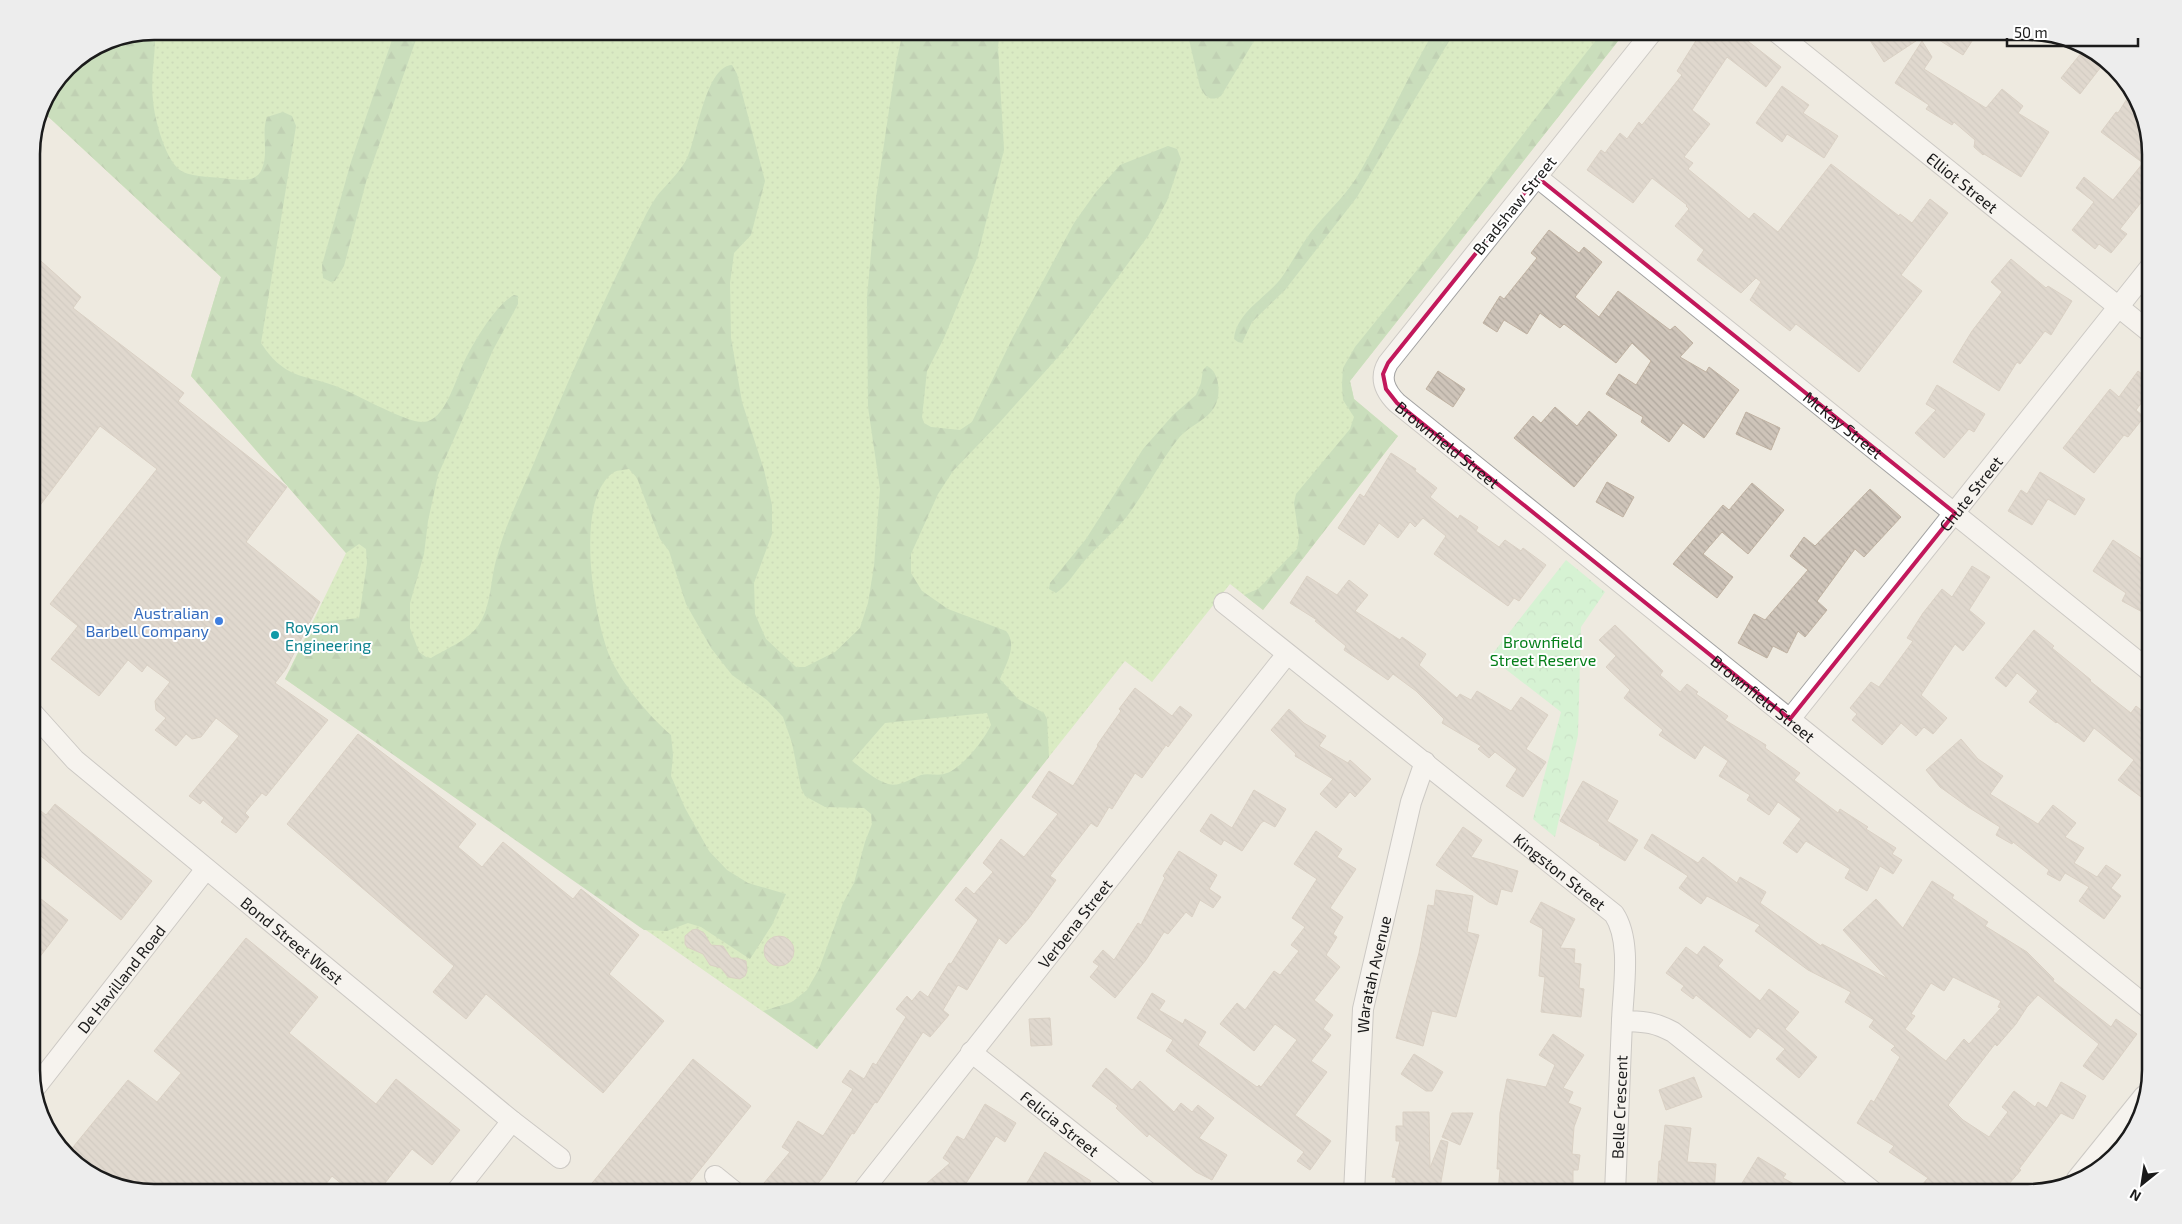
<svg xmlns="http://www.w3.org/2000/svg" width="2182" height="1224" viewBox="0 0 2182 1224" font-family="'Exo 2',sans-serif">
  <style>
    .grass { fill: url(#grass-dots) }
    .forest { fill: url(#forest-firs); fill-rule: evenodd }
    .park { fill: url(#park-crowns) }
    .building { fill: url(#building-back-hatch); stroke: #c0b2a2; fill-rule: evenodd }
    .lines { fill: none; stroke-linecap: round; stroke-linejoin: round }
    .minor-casing { stroke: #a2a2a2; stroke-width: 22 }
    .minor { stroke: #fff; stroke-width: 20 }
    .marked { fill: none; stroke: #c2185b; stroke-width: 4; stroke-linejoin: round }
    .shop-dot { fill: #3f7fe0; stroke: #fff; stroke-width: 2 }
    .culture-dot { fill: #0f9aa8; stroke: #fff; stroke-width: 2 }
    .labels { text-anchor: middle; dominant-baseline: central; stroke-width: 4; stroke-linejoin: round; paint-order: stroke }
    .street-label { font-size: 16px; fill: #1b1b1b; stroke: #fff }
    .shop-label { font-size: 16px; fill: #366cbe; stroke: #fff; text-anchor: end }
    .culture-label { font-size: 16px; fill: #0d838f; stroke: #fff; text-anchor: start }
    .park-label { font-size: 16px; fill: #047f19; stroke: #fff }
    .rim { fill: none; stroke: #1b1b1b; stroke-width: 2.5 }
  </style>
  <defs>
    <pattern id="grass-dots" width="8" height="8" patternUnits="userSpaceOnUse" patternTransform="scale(1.25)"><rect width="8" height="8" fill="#c0eda1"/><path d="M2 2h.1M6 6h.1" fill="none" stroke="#a4cb8a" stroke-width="1.8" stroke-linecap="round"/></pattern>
    <pattern id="forest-firs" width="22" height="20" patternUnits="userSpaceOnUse" patternTransform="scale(1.25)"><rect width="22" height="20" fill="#9ed091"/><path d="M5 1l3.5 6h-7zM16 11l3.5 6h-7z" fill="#88b27c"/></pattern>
    <pattern id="park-crowns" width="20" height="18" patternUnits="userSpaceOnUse" patternTransform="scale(1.25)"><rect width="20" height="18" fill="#b8fdc4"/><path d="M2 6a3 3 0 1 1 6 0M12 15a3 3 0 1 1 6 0" fill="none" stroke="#9ed8a8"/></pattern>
    <pattern id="building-back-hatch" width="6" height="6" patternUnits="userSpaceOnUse" patternTransform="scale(1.25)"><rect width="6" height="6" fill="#cec4b9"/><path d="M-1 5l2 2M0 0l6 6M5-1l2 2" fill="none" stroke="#b0a89e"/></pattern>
  </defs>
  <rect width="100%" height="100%" fill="#eeeae0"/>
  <!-- grass -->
  <polygon class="grass" points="154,31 1626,31 1350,381 1354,399 1398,436 1263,610 1230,584 1152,682 1125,661 817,1049 285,679 346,553 191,376 221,277 40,109 68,67 108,41"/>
  <!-- forest -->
  <g class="forest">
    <path d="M155 31C156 54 150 78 153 100 154 118 166 164 183 172 194 177 216 177 229 179 241 180 256 183 262 169 269 152 261 133 267 117L283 112 292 116 296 126 261 343C287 383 308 373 345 390 361 397 408 423 423 422 445 422 456 378 464 362 473 343 496 304 514 295L518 296V304L493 350 438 475 428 521 424 554 410 603V628L419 652 426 657 431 658C446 649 468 640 478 626 492 606 490 579 497 557 505 526 520 495 533 465 567 383 603 301 643 221 648 210 655 197 663 189 672 179 683 168 688 156 697 136 706 66 732 65L737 74 765 181 751 235 734 253 730 283 731 338 742 402 764 470 772 505V534L754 583 755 614 766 639 796 667H805L835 652 860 628 868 603 874 566 880 489 868 407 867 297 876 198 896 63 903 31H1000L998 47 1004 150 977 258 944 338 927 371 922 417 924 423 931 427 960 430 972 422 1013 337 1074 223 1096 192 1120 165 1168 146 1177 149 1181 159 1167 201 1148 236 1067 347 1000 422 953 471 938 494 911 554V573L922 591 948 609 1006 631C1018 645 1006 664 1000 679L1018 699 1044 713 1047 719 1049 757 817 1049 763 1011 792 1002 807 990 819 969 843 903 854 883 865 842 872 824 871 814 864 808 825 807 805 796 801 788 792 743 783 717 767 700 732 675 711 648 686 604 669 551 660 539 637 478 629 469C624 470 618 470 614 472 573 499 594 619 610 657 621 683 650 717 671 735L673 755 671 776 685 808 709 851 727 870 748 883 786 894 772 925 750 959 701 927 688 923 667 931 644 930 285 679 313 623 359 618 367 563 366 549 359 544 346 553 191 376 221 277 40 109 68 67 108 41ZM987 713 991 725C984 740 961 770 944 774 937 776 928 773 921 775 910 779 900 787 888 784 875 780 863 769 852 761L885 723Z"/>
    <polygon points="395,31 419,31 366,182 344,266 335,281 331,282 323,278 322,265 351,162"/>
    <path d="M1187 31H1260L1221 96C1210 102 1205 97 1200 87Z"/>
    <path d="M1434 31H1455L1357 197 1285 290 1252 322 1242 343 1238 342 1234 339C1237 311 1267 298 1282 277 1294 260 1302 242 1316 226 1332 207 1349 192 1361 170 1387 124 1408 76 1434 31Z"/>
    <polygon points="1603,31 1626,31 1350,381 1354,399 1398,436 1263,610 1244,595 1258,589 1297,549 1299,537 1294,503 1296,494 1350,429 1354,417 1343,400 1342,385 1343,368 1355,347 1442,239"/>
    <path d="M1207 366C1220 372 1221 395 1215 406 1207 421 1188 426 1178 439 1159 463 1146 491 1128 515 1115 532 1099 544 1086 559 1076 570 1068 585 1056 593L1049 589 1050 583 1086 539 1143 449 1173 415 1196 395 1201 383 1203 370Z"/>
  </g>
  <!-- park -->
  <polygon class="park" points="1566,560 1605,592 1581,627 1578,735 1555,837 1533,819 1561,712 1490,657"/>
  <!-- building -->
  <g class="building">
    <polygon points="1702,31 1735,31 1781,67 1766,87 1727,57 1692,110 1710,124 1684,157 1693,163 1688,169 1749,219 1754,213 1778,232 1831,164 1899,216 1900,214 1912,223 1930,199 1948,213 1901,275 1922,291 1859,372 1796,324 1790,331 1750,300 1761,282 1756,278 1741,293 1697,260 1704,250 1675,226 1689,209 1686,206 1687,205 1652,178 1633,203 1587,170 1601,150 1605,153 1620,133 1627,139 1639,122 1642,125 1682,75 1677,71"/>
    <polygon points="1864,31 1963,31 1974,38 1963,55 1928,33 1884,62"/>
    <polygon points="1922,41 1932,57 1924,69 1986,108 2002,89 2023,106 2018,113 2049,132 2021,177 1984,154 1983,155 1974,147 1975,140 1954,122 1952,125 1926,109 1929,105 1895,83"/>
    <polygon points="2086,47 2104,63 2080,94 2061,78"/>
    <polygon points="1782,86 1809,105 1803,113 1838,136 1824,158 1787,134 1782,142 1756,123"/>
    <polygon points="2132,91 2150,147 2151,190 2120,229 2127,234 2111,253 2099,244 2095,249 2072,230 2094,202 2076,188 2084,177 2113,200 2143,163 2101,132 2116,112 2118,113"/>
    <polygon points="1549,230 1579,253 1584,247 1602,262 1575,297 1599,317 1618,291 1670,330 1675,326 1693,343 1680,357 1706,372 1709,367 1739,390 1704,438 1683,423 1669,442 1641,422 1643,417 1606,394 1619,374 1636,385 1651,361 1632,343 1616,363 1564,324 1560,328 1540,313 1527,334 1504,320 1497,332 1483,323 1500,296 1504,299 1537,258 1531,253"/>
    <polygon points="32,253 81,297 73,308 184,393 178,401 287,487 246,542 320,602 286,669 275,683 328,720 266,796 262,793 245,813 249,817 236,833 221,822 224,818 203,800 200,804 189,796 239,736 216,718 201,737 192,739 186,734 176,746 155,730 166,718 156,710 155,701 170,682 147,665 142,672 128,660 99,696 51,659 78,626 50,604 157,469 100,426 32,516"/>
    <polygon points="2011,259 2046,288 2048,286 2072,301 2051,335 2045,331 2020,364 2017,362 1999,391 1953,362 1972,331 2002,292 1991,282"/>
    <polygon points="1438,371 1465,389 1453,407 1426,389"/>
    <polygon points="2138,371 2151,381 2151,390 2136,410 2144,417 2128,437 2124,435 2094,473 2063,448 2110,389 2119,397"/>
    <polygon points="1937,385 1985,414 1974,432 1969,429 1944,458 1915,433 1936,410 1926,404"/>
    <polygon points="1555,407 1577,426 1589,411 1617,435 1574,487 1514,438 1533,416 1541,423"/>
    <polygon points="1746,412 1780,428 1771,450 1736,434"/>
    <polygon points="1391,453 1416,469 1415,471 1437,488 1430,497 1458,519 1460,515 1478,527 1476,531 1499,547 1505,540 1521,551 1523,548 1546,565 1519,601 1514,598 1508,606 1434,554 1446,536 1423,518 1415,527 1410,522 1398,538 1379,523 1364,545 1338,528 1360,494 1364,497"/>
    <polygon points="2040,472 2085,499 2075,515 2048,499 2032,525 2008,511 2021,490 2027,494"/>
    <polygon points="1607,482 1634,497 1623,517 1596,502"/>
    <polygon points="1752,483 1784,510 1748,554 1722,532 1703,554 1733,577 1717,598 1673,564 1723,505 1729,510"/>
    <polygon points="1870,489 1901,517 1864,557 1855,549 1817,601 1827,610 1805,637 1798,631 1787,653 1773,646 1767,658 1738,643 1754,614 1765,620 1808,570 1790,556 1804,537 1815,546"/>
    <polygon points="2113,540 2151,565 2151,604 2146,614 2122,601 2126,593 2093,571"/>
    <polygon points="1972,566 1990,577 1969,610 1985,623 1963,651 1955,644 1921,695 1947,718 1933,734 1924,727 1916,736 1901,723 1882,745 1852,720 1857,714 1850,708 1871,682 1879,687 1913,641 1907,638 1923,613 1942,589 1952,597"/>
    <polygon points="1307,576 1337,595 1349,580 1368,595 1355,611 1400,640 1402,637 1426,654 1419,665 1457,698 1460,694 1471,700 1477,691 1511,711 1521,697 1548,715 1526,749 1546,762 1523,797 1506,786 1517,769 1495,752 1489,758 1478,749 1481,746 1442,723 1444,719 1416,691 1393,674 1388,680 1344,650 1346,646 1315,621 1317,620 1290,603"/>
    <polygon points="1615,625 1663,671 1660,675 1680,692 1687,684 1698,692 1696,694 1728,716 1725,720 1766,745 1765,748 1800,773 1794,780 1838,813 1840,809 1868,827 1866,829 1896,848 1892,854 1902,860 1893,874 1880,866 1867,891 1845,878 1850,869 1806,841 1797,853 1783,843 1801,819 1778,802 1769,815 1747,800 1750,795 1719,776 1728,761 1704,745 1695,759 1659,735 1663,730 1624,698 1630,690 1606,667 1616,656 1599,640"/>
    <polygon points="2034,630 2054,646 2052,648 2091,680 2090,681 2131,713 2136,706 2151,718 2151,790 2144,799 2118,780 2134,760 2094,728 2084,742 2057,722 2056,723 2029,702 2038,691 2017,673 2006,687 1995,678"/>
    <polygon points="1135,688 1172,716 1180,706 1192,715 1168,747 1166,745 1142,778 1135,773 1112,809 1109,807 1097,827 1091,823 1050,876 1056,880 1029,918 1006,944 999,938 967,990 958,985 943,1010 949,1015 930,1037 923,1032 877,1103 875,1102 854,1134 852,1133 825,1175 810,1193 775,1193 764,1183 790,1152 782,1147 798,1121 823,1136 853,1089 842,1082 850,1070 864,1079 873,1063 876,1065 906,1017 896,1009 907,996 912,1001 920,991 928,997 949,963 951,964 978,920 955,900 966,887 974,894 993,872 983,863 1001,839 1024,857 1058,814 1032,797 1049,771 1073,786 1098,746 1097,745 1121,711 1119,709"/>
    <polygon points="1289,709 1304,723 1326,736 1319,746 1348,763 1350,760 1371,779 1355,797 1350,792 1336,808 1320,794 1333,779 1295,756 1296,754 1271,730"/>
    <polygon points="358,734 476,824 458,847 482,867 503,842 573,899 581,889 639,935 609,974 664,1021 603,1093 486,994 466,1019 433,992 454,966 287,824"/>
    <polygon points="1961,739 1978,759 2003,776 1990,794 2038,824 2053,805 2076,823 2065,837 2084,848 2074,863 2097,877 2106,865 2121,875 2111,888 2121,896 2104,919 2079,901 2089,887 2065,873 2060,881 2047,874 2049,870 2013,842 2012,844 1996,835 2000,827 1968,807 1940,787 1926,770"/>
    <polygon points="1583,781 1618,801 1607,821 1638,840 1625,861 1599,845 1600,844 1560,821"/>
    <polygon points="1254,790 1286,809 1275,827 1264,821 1261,823 1242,851 1224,840 1221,845 1200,831 1211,814 1232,828"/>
    <polygon points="32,804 46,815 55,804 152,881 121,920 32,849"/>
    <polygon points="1463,827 1482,840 1471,857 1518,871 1512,892 1501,889 1497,905 1489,902 1436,865"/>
    <polygon points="1316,831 1342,849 1337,857 1356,869 1330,908 1343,917 1333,934 1337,937 1326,955 1340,967 1314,1000 1333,1015 1323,1029 1331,1035 1311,1061 1327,1072 1295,1115 1331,1141 1310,1170 1297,1161 1304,1152 1166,1051 1173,1040 1137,1018 1152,993 1165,1001 1159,1010 1183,1024 1185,1019 1206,1032 1198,1045 1257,1087 1259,1085 1261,1087 1297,1040 1275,1024 1254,1051 1220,1024 1237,1003 1245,1010 1274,971 1280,975 1299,951 1291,945 1305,927 1292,918 1317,879 1294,864"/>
    <path d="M1652 834 1698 863 1703 857 1737 883 1740 877 1766 892 1760 903 1821 946 1822 944 1888 979 1843 930 1876 899 1903 928 1932 881 1954 895 1952 898 1988 922 1985 926 2027 952 2054 979 2053 981 2111 1027 2116 1019 2137 1034 2103 1080 2083 1066 2099 1044 2038 995 2027 1007 2016 1024 1997 1046 1995 1044 1948 1105 1963 1120 1989 1137 2008 1112 2002 1107 2014 1091 2035 1107 2038 1102 2047 1108 2061 1082 2086 1096 2073 1119 2061 1113 2019 1169 2021 1170 2001 1193H1931L1922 1185 1928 1178 1889 1152 1894 1146 1857 1123 1871 1100 1874 1102 1900 1057 1891 1050 1895 1046 1869 1027 1874 1020 1845 1002 1851 992 1808 970 1755 931 1760 925 1707 896 1701 904 1679 888 1688 876 1644 848ZM1953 977 2001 1001 1998 1007 2001 1008 1969 1044 1964 1039 1946 1061 1905 1029 1915 1016 1911 1014 1931 983 1944 991Z"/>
    <polygon points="1179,851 1217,875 1209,889 1221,897 1213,908 1200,900 1192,917 1186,912 1168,934 1164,932 1146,960 1115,998 1090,977 1099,966 1093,962 1103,950 1114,960 1138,923 1141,925 1165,878 1163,876"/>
    <polygon points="1436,890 1473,896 1467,932 1479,935 1456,1017 1432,1011 1423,1046 1396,1038 1419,953 1428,905 1434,906"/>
    <polygon points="32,892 68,920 32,967"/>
    <polygon points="1541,902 1575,919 1560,948 1575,949 1574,963 1581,964 1579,988 1584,989 1581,1017 1541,1012 1545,977 1539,976 1543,929 1530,922"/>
    <polygon points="697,929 704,933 711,945 723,946 731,958 737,958 746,961 747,971 745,976 740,979 728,977 721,968 710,965 703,954 687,947 685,944 685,936 692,930"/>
    <circle cx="779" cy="951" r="15"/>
    <polygon points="246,938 318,997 289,1033 376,1104 396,1079 460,1130 432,1165 412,1149 377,1193 353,1193 332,1176 319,1193 154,1193 93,1176 69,1152 128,1080 157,1102 181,1073 154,1051"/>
    <polygon points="1704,946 1723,960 1718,966 1760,1001 1769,989 1799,1012 1785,1029 1817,1057 1799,1078 1776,1059 1785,1049 1758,1028 1750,1038 1696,995 1693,999 1681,990 1684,986 1666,973 1686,947 1697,955"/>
    <polygon points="1050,1018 1052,1045 1031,1046 1029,1019"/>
    <polygon points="1553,1034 1584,1055 1563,1088 1573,1092 1568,1103 1581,1108 1574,1127 1572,1154 1580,1155 1578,1170 1573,1170 1573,1193 1498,1193 1500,1169 1497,1169 1500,1113 1507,1079 1546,1087 1555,1065 1539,1055"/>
    <polygon points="1414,1054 1443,1072 1432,1091 1426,1091 1401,1074"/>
    <polygon points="693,1059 751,1106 681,1193 584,1193"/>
    <polygon points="1106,1068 1132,1090 1140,1081 1174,1112 1181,1103 1192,1112 1198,1105 1214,1118 1199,1138 1227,1155 1212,1180 1196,1172 1149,1134 1147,1137 1116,1108 1118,1106 1092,1086"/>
    <polygon points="1694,1077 1702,1097 1666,1110 1659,1090"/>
    <polygon points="985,1104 1016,1123 1005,1142 996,1136 963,1188 958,1193 933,1193 926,1184 950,1163 943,1158 957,1136 964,1140"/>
    <polygon points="1403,1112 1429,1112 1430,1168 1441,1140 1448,1142 1439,1193 1395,1193 1396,1178 1392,1177 1400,1141 1396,1141 1396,1126 1403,1126"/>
    <polygon points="1452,1113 1473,1113 1460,1145 1442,1137"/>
    <polygon points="1665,1125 1691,1128 1687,1162 1716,1164 1714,1193 1657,1193 1659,1161 1661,1161"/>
    <polygon points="1045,1152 1091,1181 1082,1193 1032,1193 1024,1188"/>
    <polygon points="1758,1157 1786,1174 1783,1178 1811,1193 1736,1193"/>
  </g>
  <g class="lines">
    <!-- minor casing -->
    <g class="minor-casing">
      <g id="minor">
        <path id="s1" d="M1653 31 1388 363C1379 378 1385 391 1397 403L2151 1010"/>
        <path id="s2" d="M1775 31 2151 333"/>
        <path id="s3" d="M1537 177 2151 672"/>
        <path id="s4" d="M1224 603 1614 914C1632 941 1623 989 1622 1021 1645 1022 1652 1021 1673 1032L1875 1193"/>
        <path id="s5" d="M31 711 75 760 512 1121 560 1158"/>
        <path id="s6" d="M1790 719 2151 266"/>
        <path id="s7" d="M971 1052 1149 1193"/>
        <path id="s8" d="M35 1088 206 869"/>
        <polyline points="715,1176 736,1193"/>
        <polyline points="2077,1179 2144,1096"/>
        <polyline points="455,1193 512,1121"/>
        <path id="s9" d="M861 1193 1287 654"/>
        <path id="s10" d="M1354 1193 1363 1009 1411 802 1425 762"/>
        <path id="s11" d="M1615 1193 1622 1021"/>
      </g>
    </g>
    <!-- minor -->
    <use href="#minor" class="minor"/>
  </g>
  <!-- marked area -->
  <path d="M0 0H2182V1224H0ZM1537 177 1955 513 1790 719 1397 403 1386 389 1383 374 1388 363Z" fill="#eeeae0" fill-opacity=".55" fill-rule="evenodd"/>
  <path class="marked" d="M1537 177 1955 513 1790 719 1397 403 1386 389 1383 374 1388 363Z"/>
  <!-- markers -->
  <circle class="shop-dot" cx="219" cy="621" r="5"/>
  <circle class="culture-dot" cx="275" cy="635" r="5"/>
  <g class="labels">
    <!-- street labels -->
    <g class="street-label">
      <text stroke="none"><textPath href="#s2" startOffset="241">Elliot Street</textPath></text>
      <text transform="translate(1514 205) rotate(-51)">Bradshaw Street</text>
      <text stroke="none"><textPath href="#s3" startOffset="394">McKay Street</textPath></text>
      <text stroke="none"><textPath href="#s1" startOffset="535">Brownfield Street</textPath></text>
      <text stroke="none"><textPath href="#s6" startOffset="289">Chute Street</textPath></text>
      <text stroke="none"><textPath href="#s1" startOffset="940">Brownfield Street</textPath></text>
      <text stroke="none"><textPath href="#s4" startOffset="430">Kingston Street</textPath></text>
      <text stroke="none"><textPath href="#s9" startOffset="344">Verbena Street</textPath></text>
      <text stroke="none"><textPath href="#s5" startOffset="348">Bond Street West</textPath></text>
      <text stroke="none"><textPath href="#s10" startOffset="220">Waratah Avenue</textPath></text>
      <text stroke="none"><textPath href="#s8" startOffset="139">De Havilland Road</textPath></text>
      <text stroke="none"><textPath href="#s11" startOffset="86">Belle Crescent</textPath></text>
      <text stroke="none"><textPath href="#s7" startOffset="114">Felicia Street</textPath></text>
    </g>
    <!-- shop labels -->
    <g class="shop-label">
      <text x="209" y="612">Australian<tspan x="209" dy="18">Barbell Company</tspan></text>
    </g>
    <!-- culture labels -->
    <g class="culture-label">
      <text x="285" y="626">Royson<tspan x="285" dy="18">Engineering</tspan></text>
    </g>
    <!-- park labels -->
    <g class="park-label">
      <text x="1543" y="641">Brownfield<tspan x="1543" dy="18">Street Reserve</tspan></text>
    </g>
  </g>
  <!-- crop -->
  <path d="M0 0H2182V1224H0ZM154 40H2028A114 114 0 0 1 2142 154V1070A114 114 0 0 1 2028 1184H154A114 114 0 0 1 40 1070V154A114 114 0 0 1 154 40Z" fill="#ededed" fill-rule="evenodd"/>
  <path class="rim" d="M154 40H2028A114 114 0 0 1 2142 154V1070A114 114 0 0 1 2028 1184H154A114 114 0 0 1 40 1070V154A114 114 0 0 1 154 40Z"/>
  <!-- north arrow -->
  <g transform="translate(2142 1184) rotate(210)" stroke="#ffffff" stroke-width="4" paint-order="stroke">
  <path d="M0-4L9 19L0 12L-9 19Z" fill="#1b1b1b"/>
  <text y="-8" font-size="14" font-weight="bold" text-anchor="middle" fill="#1b1b1b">N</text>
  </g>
  <!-- scale -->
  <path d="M2007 38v8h131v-8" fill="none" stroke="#1b1b1b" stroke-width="2.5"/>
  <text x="2014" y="38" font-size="15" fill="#1b1b1b" stroke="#ffffff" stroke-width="4" paint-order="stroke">50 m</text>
</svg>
